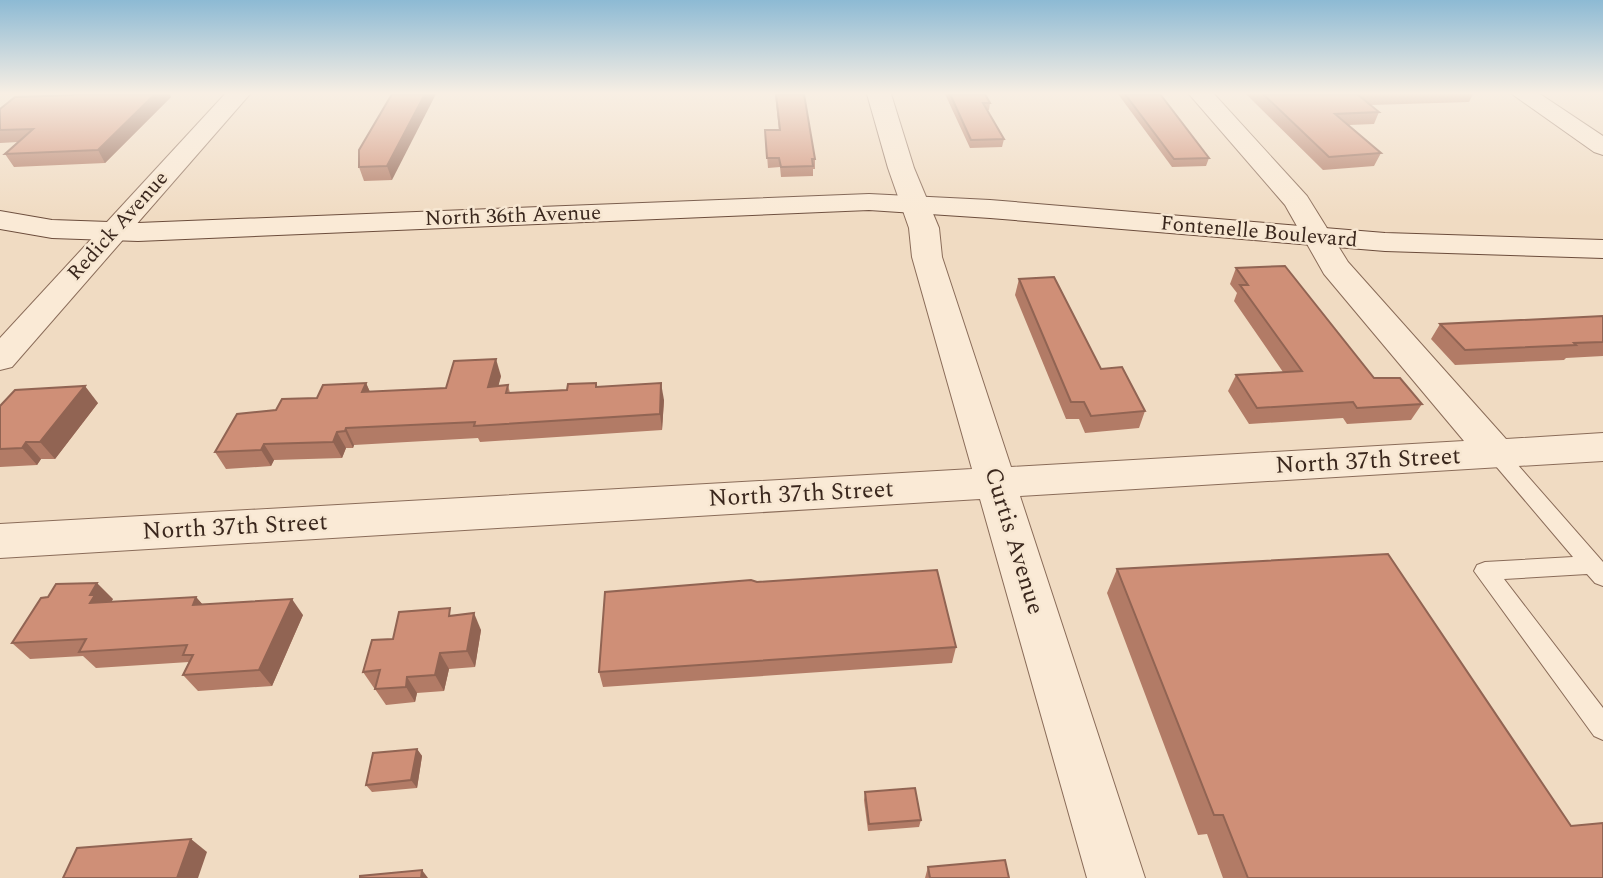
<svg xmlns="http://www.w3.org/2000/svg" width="1603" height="878" viewBox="0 0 1603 878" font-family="Spectral,serif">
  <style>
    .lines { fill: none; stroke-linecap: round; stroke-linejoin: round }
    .service-casing { stroke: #8a6c59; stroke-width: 2 }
    .minor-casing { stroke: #8a6c59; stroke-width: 2 }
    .tertiary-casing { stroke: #8a6c59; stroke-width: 2 }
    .secondary-casing { stroke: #6c4d3c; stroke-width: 2 }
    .service { fill: #faead6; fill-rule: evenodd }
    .minor { fill: #faead6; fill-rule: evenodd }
    .tertiary { fill: #faead6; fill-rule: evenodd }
    .secondary { fill: #faead6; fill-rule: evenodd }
    .wall { fill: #b27b66 }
    .shaded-wall { fill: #916453 }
    .building { fill: #cf8f77; stroke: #916453; stroke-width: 2 }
    .labels { text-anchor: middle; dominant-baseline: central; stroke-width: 5; stroke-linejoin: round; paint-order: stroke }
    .far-street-label { font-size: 21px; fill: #3a271d; stroke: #f7e7d2 }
    .street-label { font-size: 24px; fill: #3a271d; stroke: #f7e7d2 }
  </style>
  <rect width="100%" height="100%" fill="#f0dbc2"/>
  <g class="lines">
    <!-- service casing -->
    <g class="service-casing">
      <polygon id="service" points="1496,446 1503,448 1603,562 1603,586 1595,583 1587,574 1504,579 1603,708 1603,740 1594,736 1474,571 1477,565 1485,562 1573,557 1489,458 1486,453 1489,448"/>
    </g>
    <!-- minor casing -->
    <g class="minor-casing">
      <g id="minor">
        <polygon points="867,94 891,94 914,168 939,228 942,257 1011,467 1464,441 1324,274 1285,205 1189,94 1214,94 1307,196 1348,262 1506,439 1603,433 1603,461 1020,496 1145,878 1087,878 980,499 0,558 0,524 972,469 912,257 909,228 888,168"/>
        <polygon points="1512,94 1540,94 1603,136 1603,155 1594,152"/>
      </g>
    </g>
    <!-- tertiary casing -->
    <g class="tertiary-casing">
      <polygon id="tertiary" points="225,94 250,94 12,367 0,370 0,338"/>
    </g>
    <!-- secondary casing -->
    <g class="secondary-casing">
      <polygon id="secondary" points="869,194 990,200 1385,233 1603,240 1603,258 1385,251 990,218 869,210 138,241 52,238 0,229 0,211 52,220 138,223"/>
    </g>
    <!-- service -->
    <use href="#service" class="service"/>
    <!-- minor -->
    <use href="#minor" class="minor"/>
    <!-- tertiary -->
    <use href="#tertiary" class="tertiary"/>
    <!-- secondary -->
    <use href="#secondary" class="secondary"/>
  </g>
  <!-- wall -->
  <g class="wall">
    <polygon points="392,94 392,180 364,181 359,167"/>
    <polygon points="775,94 804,94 815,159 815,169 813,169 813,176 781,177 780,167 768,168 765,130 779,130"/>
    <polygon points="945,94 985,94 990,103 989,110 987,110 1004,139 1002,147 970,148"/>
    <polygon points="1118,94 1160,94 1209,158 1206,166 1172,167"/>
    <polygon points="1246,94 1473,94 1469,102 1371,105 1379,112 1374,124 1349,125 1381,153 1374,166 1323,170"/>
    <polygon points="171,97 105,163 14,167 5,154 18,142 0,143 0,109"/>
    <polygon points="1236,268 1374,378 1422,404 1411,420 1347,424 1343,418 1249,424 1228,391 1236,375 1283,372 1234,301 1237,293 1230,284"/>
    <polygon points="1019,279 1101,369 1145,411 1139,428 1085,433 1079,419 1066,419 1015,295"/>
    <polygon points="1603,316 1603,356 1566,358 1564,360 1455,365 1431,339 1440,324"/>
    <polygon points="501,376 498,386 508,385 510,393 567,390 597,387 664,400 662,430 480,442 478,438 354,445 353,448 346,448 342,458 274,460 271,466 226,469 215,452 276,410 366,383 370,392 446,388"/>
    <polygon points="98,403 55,459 41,459 37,465 0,467 0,406"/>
    <polygon points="1117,569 1603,878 1223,878 1207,834 1198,835 1107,593"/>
    <polygon points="196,597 202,604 303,615 272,686 198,691 183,675 189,662 96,668 83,656 30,659 12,643 113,599 111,602"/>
    <polygon points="453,615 481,630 475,667 449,669 444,691 417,693 415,702 386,705 375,689 376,688 374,688 363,672"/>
    <polygon points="956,647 952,663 603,687 599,672"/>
    <polygon points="417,749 422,756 417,788 372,792 366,785"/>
    <polygon points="865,792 921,820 919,827 868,831 864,800"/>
    <polygon points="928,867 1009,878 925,878"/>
  </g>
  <!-- shaded-wall -->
  <g class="shaded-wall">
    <polygon points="155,94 170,94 171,97 105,163 98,150"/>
    <polygon points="425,94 436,94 392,180 387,166"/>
    <polygon points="496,359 501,376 494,403 488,387"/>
    <polygon points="366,383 373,399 362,392"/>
    <polygon points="661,383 664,400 662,430 660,414"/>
    <polygon points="85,386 98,403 55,459 40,442"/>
    <polygon points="346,428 354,445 353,448 345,431"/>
    <polygon points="337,432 346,448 342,458 333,442"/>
    <polygon points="26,442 41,459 37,465 22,448"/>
    <polygon points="264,444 274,460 271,466 261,450"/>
    <polygon points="97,583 113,599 108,607 90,603 90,595"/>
    <polygon points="196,597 210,613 193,605"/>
    <polygon points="292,599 303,615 272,686 259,670"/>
    <polygon points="474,613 481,630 475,667 467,651"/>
    <polygon points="440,653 449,669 444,691 435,675"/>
    <polygon points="407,677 417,693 415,702 406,687"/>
    <polygon points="417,749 422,756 417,788 411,780"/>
    <polygon points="191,839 207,852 198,878 177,878"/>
    <polygon points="422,870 428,878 421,878"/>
  </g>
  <!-- building -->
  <g class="building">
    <polygon points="74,94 155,94 98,150 5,154 33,129 0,130 0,109 15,97 73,95"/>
    <polygon points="392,94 425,94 387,166 359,167 359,150"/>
    <polygon points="776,94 804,94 815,159 812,159 813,166 781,167 779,158 767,158 765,130 780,130"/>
    <polygon points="950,94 985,94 990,103 983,103 1004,139 971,140"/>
    <polygon points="1125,94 1160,94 1209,158 1174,159"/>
    <polygon points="1263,94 1357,94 1379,112 1335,114 1381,153 1329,157"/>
    <polygon points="1285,266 1374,378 1400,378 1422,404 1357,408 1353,402 1257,408 1236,375 1302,371 1240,285 1248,285 1236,268"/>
    <polygon points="1054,277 1101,369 1122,367 1145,411 1091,416 1084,402 1071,402 1019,279"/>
    <polygon points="1603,316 1603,342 1574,343 1576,345 1465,350 1440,324"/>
    <polygon points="496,359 488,387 508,385 506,393 567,390 568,384 596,383 596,387 661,383 660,414 474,426 475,422 346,428 345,431 337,432 333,442 264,444 261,450 215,452 237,414 276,410 282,399 317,398 323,385 366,383 362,392 446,388 454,361"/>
    <polygon points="85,386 40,442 26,442 22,448 0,449 0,406 15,390"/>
    <polygon points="1388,554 1571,826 1603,823 1603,878 1248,878 1223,815 1214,815 1117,569"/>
    <polygon points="937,570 956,647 599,672 605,592 751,580 757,582"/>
    <polygon points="97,583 90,595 95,595 90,603 196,597 193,605 292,599 259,670 183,675 193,655 183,655 187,645 79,652 86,639 12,643 41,598 48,597 56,584"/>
    <polygon points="450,608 449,616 474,613 467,651 440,653 435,675 407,677 406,687 375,689 380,670 363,672 372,640 393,639 399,612"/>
    <polygon points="417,749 411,780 366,785 373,753"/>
    <polygon points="915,788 921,820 869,824 865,792"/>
    <polygon points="191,839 177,878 63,878 77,848"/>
    <polygon points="1005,860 1009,878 930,878 928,867"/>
    <polygon points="422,870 421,878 360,878 360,876"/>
  </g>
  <!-- sky -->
  <linearGradient id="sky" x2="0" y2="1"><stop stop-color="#8dbad4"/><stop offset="0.43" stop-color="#f8efe4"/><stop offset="1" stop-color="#f8efe4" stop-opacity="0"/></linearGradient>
  <rect width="1603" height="217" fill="url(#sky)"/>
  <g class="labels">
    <!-- far-street labels -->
    <g class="far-street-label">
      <text transform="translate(513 216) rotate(-2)">North 36th Avenue</text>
      <text transform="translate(118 226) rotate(-48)">Redick Avenue</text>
      <text transform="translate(1259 232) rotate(5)">Fontenelle Boulevard</text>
    </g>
    <!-- street labels -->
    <g class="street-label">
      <text transform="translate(1368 461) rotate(-3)">North 37th Street</text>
      <text transform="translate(801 494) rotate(-3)">North 37th Street</text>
      <text transform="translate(235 527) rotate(-3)">North 37th Street</text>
      <text transform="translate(1014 541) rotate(73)">Curtis Avenue</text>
    </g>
  </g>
</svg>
